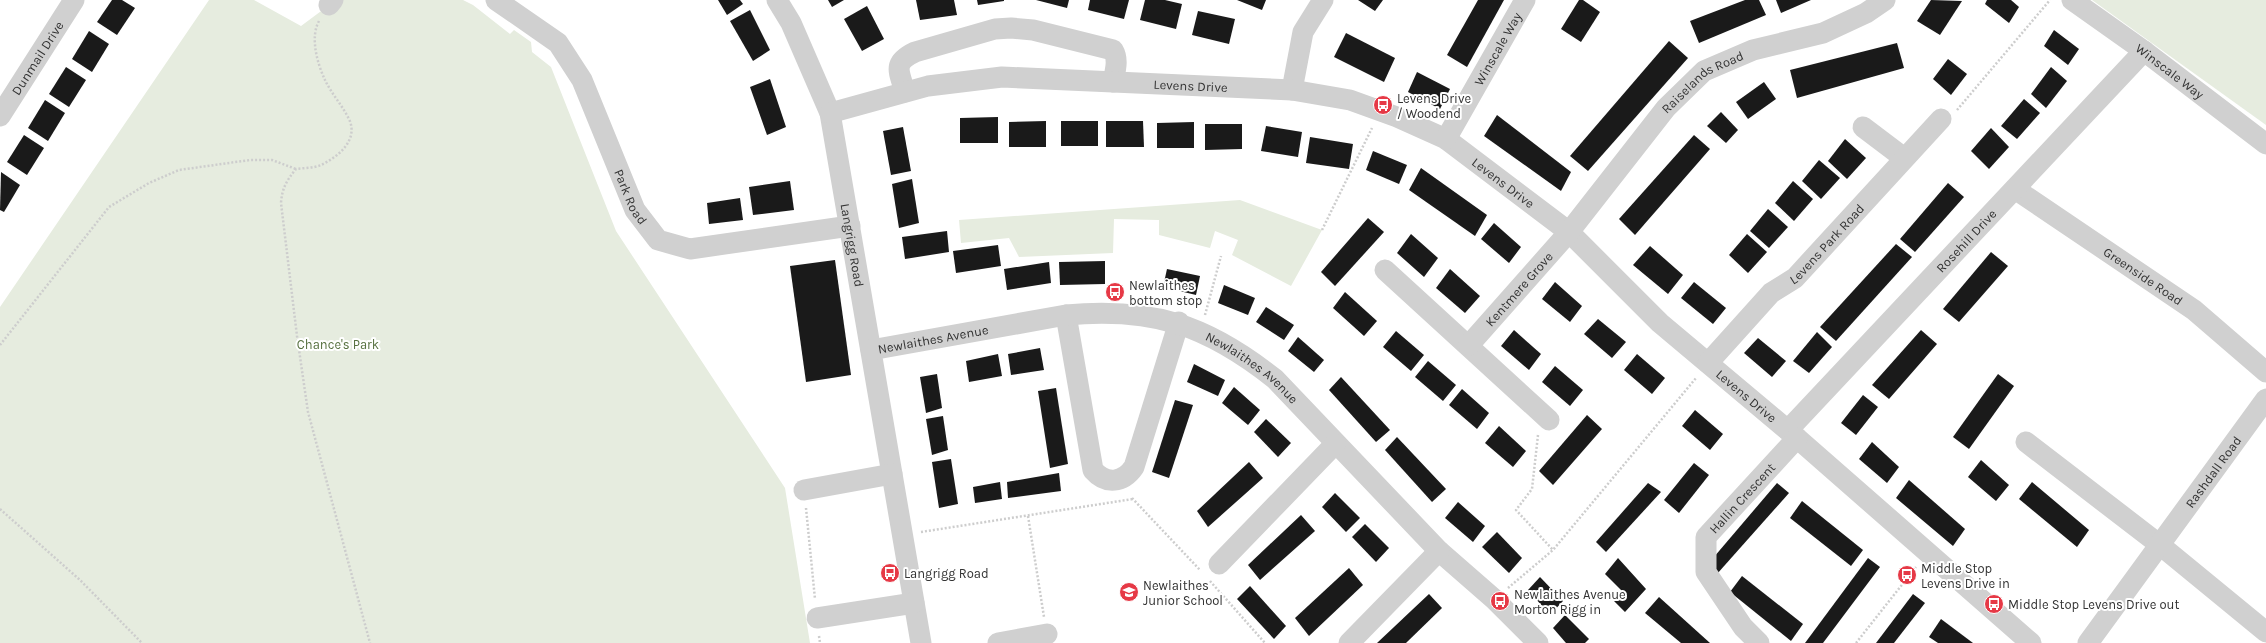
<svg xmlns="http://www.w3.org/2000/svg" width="2266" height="643" viewBox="0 0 2266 643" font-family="Karla,sans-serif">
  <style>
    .green { fill: #e6ecdf }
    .building { fill: #1a1a1a }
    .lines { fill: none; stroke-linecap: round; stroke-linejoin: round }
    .path { stroke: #cdcdcd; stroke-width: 2.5; stroke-dasharray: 2 2; stroke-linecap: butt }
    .minor { stroke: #d0d0d0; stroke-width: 21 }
    .labels { text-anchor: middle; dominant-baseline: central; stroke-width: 4; stroke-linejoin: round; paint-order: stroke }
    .street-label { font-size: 13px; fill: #333; stroke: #fff }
    .poi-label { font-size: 13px; fill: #333; stroke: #fff; text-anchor: start }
    .park-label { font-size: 13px; fill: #56703f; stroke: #fff }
  </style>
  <rect width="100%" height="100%" fill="#fff"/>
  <!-- green -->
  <g class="green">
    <polygon points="209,0 254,0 301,26 336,0 463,0 473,5 510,34 514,30 531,42 532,52 551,67 616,231 785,488 810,643 0,643 0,307"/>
    <polygon points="2092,0 2266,0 2266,125"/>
    <polygon points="1240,200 1322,230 1291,286 1232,255 1238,240 1215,231 1210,248 1159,235 1159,220 1114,219 1113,253 1019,257 1009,238 961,243 959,220"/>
  </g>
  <!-- building -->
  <g class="building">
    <polygon points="112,0 122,0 135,8 117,35 97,22"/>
    <polygon points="718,0 740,0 743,4 727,15"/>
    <polygon points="828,0 844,0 832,7"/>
    <polygon points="916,0 954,0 957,15 920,20"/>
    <polygon points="977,0 1004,0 1004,1 978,5"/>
    <polygon points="1036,0 1069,0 1067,8"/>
    <polygon points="1090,0 1129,0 1124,19 1088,10"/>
    <polygon points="1145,0 1165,0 1182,4 1176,29 1140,20"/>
    <polygon points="1237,0 1266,0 1262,10"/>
    <polygon points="1358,0 1383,0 1375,11"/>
    <polygon points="1478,0 1504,0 1467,67 1447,55"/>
    <polygon points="1579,0 1583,0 1600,12 1581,42 1561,29"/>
    <polygon points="1745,0 1759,0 1766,15 1699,43 1690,21"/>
    <polygon points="1776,0 1811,0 1781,13"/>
    <polygon points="1931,0 1962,1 1940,35 1917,21"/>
    <polygon points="1987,0 2011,0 2019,7 2009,23 1985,4"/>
    <polygon points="867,6 884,39 862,51 844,19"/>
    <polygon points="750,10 770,50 753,61 730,21"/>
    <polygon points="1198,11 1235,19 1229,44 1192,35"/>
    <polygon points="2054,30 2079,49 2068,65 2044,46"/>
    <polygon points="89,31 109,44 92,72 72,59"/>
    <polygon points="1346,33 1395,58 1384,82 1334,57"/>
    <polygon points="1669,41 1688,58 1588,171 1570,156"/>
    <polygon points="1897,43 1904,68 1797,98 1790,70"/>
    <polygon points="1948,59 1967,74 1951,95 1933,79"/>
    <polygon points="66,67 86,80 69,107 49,94"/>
    <polygon points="2051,67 2067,81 2046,108 2031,94"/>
    <polygon points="1417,72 1450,89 1440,109 1408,92"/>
    <polygon points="770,79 786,127 767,135 750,87"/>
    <polygon points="1764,82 1776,99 1748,119 1736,102"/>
    <polygon points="2024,99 2040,113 2017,139 2001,126"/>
    <polygon points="45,100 65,113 48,141 28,128"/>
    <polygon points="1721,112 1738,130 1726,143 1707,126"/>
    <polygon points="1497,115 1571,172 1561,191 1484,136"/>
    <polygon points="998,117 998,143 960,143 960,118"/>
    <polygon points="1046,121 1046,147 1009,147 1009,122"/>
    <rect x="1061" y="121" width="37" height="25"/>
    <polygon points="1106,121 1143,121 1144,147 1106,147"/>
    <polygon points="1194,122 1194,148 1157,148 1157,123"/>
    <polygon points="1205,124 1242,124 1242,149 1205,150"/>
    <polygon points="1266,126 1302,132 1298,157 1261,151"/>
    <polygon points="903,127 911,171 891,175 883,131"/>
    <polygon points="1991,128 2009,147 1989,169 1971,151"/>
    <polygon points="24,135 44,148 27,175 7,162"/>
    <polygon points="1694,135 1710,149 1635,235 1619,219"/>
    <polygon points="1310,137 1353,144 1349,169 1306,163"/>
    <polygon points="1845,139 1866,158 1847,179 1828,161"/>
    <polygon points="1373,151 1407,165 1399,184 1366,170"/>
    <polygon points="1819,160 1840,178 1821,199 1802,181"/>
    <polygon points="1421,168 1487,215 1475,236 1409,190"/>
    <polygon points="1,172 20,185 4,212 0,210"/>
    <polygon points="912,179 919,223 899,228 892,184"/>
    <polygon points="790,181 794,210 753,215 749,187"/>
    <polygon points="1793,181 1813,199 1794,221 1775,203"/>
    <polygon points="1948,183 1964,197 1915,252 1900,239"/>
    <polygon points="740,198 743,220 709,224 707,203"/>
    <polygon points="1768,209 1788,227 1769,248 1750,231"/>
    <polygon points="1368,218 1384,232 1335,286 1321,272"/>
    <polygon points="1494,223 1521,247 1509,263 1481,239"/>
    <polygon points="947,231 949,252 905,259 902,237"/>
    <polygon points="1411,234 1438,258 1424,277 1397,253"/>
    <polygon points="1747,234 1767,252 1748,273 1729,255"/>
    <polygon points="1896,244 1912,257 1836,341 1820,327"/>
    <polygon points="998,245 1001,266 956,273 953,251"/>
    <polygon points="1650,246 1683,275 1668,294 1633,265"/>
    <polygon points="1991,252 2008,266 1959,322 1943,309"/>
    <polygon points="835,260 851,375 806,382 790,266"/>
    <polygon points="1105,261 1105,284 1060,285 1059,262"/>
    <polygon points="1049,262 1051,283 1007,290 1004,269"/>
    <polygon points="1167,269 1200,276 1196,295 1163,287"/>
    <polygon points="1450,269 1480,296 1465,313 1436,288"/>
    <polygon points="1555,282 1582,306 1570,322 1542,299"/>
    <polygon points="1694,282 1726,308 1713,324 1681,298"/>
    <polygon points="1224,285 1255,298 1248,315 1218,303"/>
    <polygon points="1345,292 1377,321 1364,336 1333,308"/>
    <polygon points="1266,307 1294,325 1284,340 1256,322"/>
    <polygon points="1598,319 1626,342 1612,358 1584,334"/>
    <polygon points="1514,330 1541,354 1529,370 1501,346"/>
    <polygon points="1921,330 1937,344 1889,399 1872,385"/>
    <polygon points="1396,331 1424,355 1411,371 1383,347"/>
    <polygon points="1817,332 1832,347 1809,373 1793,361"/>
    <polygon points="1298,337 1324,360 1314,372 1288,351"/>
    <polygon points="1758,338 1786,361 1772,377 1744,353"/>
    <polygon points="1040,348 1044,370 1011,375 1008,354"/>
    <polygon points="998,354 1002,376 969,382 966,361"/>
    <polygon points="1637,354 1665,378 1652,394 1624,370"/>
    <polygon points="1428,361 1456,385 1443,401 1415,377"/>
    <polygon points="1194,364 1225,380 1218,396 1187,382"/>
    <polygon points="1555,366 1583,390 1570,406 1542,382"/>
    <polygon points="937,374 942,408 926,413 920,377"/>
    <polygon points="1998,374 2014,386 1969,449 1953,437"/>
    <polygon points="1341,377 1390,430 1376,442 1329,390"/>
    <polygon points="1234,387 1260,410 1248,425 1222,403"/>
    <polygon points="1056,388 1068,464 1050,468 1038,391"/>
    <polygon points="1462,389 1489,413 1477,429 1449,405"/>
    <polygon points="1863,395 1878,407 1856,435 1841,423"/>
    <polygon points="1175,400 1193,405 1169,478 1152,472"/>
    <polygon points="1695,410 1723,434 1710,450 1682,426"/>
    <polygon points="1587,415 1602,429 1553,485 1539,471"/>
    <polygon points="943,416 948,450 932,455 926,419"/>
    <polygon points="1266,419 1291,443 1278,457 1254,432"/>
    <polygon points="1499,426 1526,451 1513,467 1485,443"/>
    <polygon points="1397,437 1446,489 1432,502 1385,450"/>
    <polygon points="1872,442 1899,467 1887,483 1859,459"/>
    <polygon points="951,459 958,504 939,508 932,462"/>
    <polygon points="1981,460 2009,485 1996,501 1968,477"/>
    <polygon points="1249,462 1263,478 1208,527 1197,511"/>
    <polygon points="1694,463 1709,475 1679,513 1664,500"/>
    <polygon points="1059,473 1061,491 1008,498 1007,482"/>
    <polygon points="1909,480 1965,529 1953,546 1896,498"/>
    <polygon points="1000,482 1002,499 975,503 973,487"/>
    <polygon points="2032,482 2089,530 2077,547 2019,499"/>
    <polygon points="1648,483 1661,492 1606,552 1596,542"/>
    <polygon points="1777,483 1789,493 1717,574 1708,564"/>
    <polygon points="1335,493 1360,518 1346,532 1322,507"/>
    <polygon points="1802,501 1863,550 1851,566 1790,518"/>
    <polygon points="1458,502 1485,526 1473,542 1445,518"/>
    <polygon points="1301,515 1315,531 1260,580 1248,565"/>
    <polygon points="1365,524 1389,548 1376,562 1352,537"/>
    <polygon points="1497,532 1522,558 1509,573 1482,547"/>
    <polygon points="1618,558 1646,589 1625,612 1614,601 1622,591 1605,574"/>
    <polygon points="1868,558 1880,567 1823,643 1805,643"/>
    <polygon points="1349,568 1363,585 1309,636 1295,618"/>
    <polygon points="1742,576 1803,624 1791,641 1730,592"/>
    <polygon points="1540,577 1563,601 1550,615 1528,590"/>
    <polygon points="1250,586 1286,626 1274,639 1237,599"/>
    <polygon points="1429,594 1442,608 1406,643 1377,643"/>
    <polygon points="1913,594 1925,603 1894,643 1876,643"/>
    <polygon points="1659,597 1710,643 1681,643 1645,613"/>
    <polygon points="1565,615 1589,639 1585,643 1566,643 1553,628"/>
    <polygon points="1941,619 1973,643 1938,643 1929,637"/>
  </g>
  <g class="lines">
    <!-- path -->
    <g class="path">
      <path d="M319 21C310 37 317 63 325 80 331 93 342 105 349 119 359 140 338 157 321 165 314 168 304 168 296 169 287 180 282 188 281 203L297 336 308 412 370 643"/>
      <polyline points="1957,110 2050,0"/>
      <polyline points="1322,230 1372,128"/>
      <polyline points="1205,315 1221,256"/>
      <polyline points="0,345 109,207 149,183 179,170 250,160 272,160 296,169"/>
      <polyline points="1538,435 1532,489 1516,510 1553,550"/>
      <polyline points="1132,498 1200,570"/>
      <polyline points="806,508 815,599"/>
      <polyline points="0,509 80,580 142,643"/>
      <polyline points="1028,516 1044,617"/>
      <polyline points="921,532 1133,499"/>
      <polyline points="1210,581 1265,643"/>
      <polyline points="1508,588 1553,550 1696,378"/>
      <polyline points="819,636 820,643"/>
      <polyline points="1856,643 1916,567"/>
    </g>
    <!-- minor -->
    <g class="minor">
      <path id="s1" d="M496 0 558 43 582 80 635 210 658 240 690 249 850 226"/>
      <path id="s2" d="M777 0 791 23 830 113 921 643"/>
      <path id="s3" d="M2072 0 2144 51 2266 144"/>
      <polyline points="329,5 333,0"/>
      <polyline points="1292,90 1303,32 1323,0"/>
      <path d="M905 92C899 71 892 63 915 52L995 29 1011 28 1033 30 1113 50C1119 60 1115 71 1113 82"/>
      <path id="s4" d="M830 113 928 86 1002 77 1292 90 1350 100 1397 117 1446 139 1569 232 1660 323 1797 438 2031 643"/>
      <path id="s5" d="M0 116 74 0"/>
      <polyline points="1863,127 1904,158"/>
      <path id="s6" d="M1446 139 1525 0"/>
      <path id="s7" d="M2015 189 2194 310 2266 372"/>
      <polyline points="1385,270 1549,420"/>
      <path d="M1066 315 1093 470C1106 485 1123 483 1134 467L1179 322"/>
      <path id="s8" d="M1469 345 1569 232 1666 108 1704 71 1753 50 1823 33 1866 13 1885 0"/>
      <path id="s9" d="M871 350 1066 315C1153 307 1207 325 1275 379L1439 551 1494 599 1538 643"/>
      <path id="s10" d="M1708 363 1771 293 1795 278 1941 119"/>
      <path id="s11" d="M1788 430 2144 51"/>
      <polyline points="2026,442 2160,545 2266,632"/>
      <polyline points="804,490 892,474"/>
      <polyline points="1219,564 1335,444"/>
      <polyline points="817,618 914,603"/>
      <polyline points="998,643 1047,634"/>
      <polyline points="1349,643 1439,551"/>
      <path id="s12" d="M1759 643 1743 627 1706 572V537L1797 438"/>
      <path id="s13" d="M2088 643 2266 399"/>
    </g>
  </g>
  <!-- icons -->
  <defs>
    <g id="bus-disc" transform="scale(1)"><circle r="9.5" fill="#e63946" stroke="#fff"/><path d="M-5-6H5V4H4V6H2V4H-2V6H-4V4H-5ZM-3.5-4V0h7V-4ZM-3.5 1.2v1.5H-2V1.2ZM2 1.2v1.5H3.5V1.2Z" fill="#fff"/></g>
    <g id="school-disc" transform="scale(1)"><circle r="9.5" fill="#e63946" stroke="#fff"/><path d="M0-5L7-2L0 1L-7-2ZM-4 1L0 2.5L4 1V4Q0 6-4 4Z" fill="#fff"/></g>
  </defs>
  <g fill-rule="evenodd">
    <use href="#bus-disc" x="1383" y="105"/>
    <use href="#bus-disc" x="1115" y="292"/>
    <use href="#bus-disc" x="890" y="573"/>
    <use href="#bus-disc" x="1907" y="575"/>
    <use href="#school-disc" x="1129" y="592"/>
    <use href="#bus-disc" x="1500" y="601"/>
    <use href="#bus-disc" x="1994" y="604"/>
  </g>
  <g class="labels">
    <!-- street labels -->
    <g class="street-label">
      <text stroke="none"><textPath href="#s6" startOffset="104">Winscale Way</textPath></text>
      <text stroke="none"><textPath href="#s5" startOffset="69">Dunmail Drive</textPath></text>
      <text stroke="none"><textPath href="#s3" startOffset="121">Winscale Way</textPath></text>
      <text stroke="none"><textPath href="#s8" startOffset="354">Raiselands Road</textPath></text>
      <text stroke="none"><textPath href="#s4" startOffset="365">Levens Drive</textPath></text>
      <text stroke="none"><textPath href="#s4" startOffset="701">Levens Drive</textPath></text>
      <text stroke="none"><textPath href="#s1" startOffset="246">Park Road</textPath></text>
      <text stroke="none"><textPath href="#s11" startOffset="260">Rosehill Drive</textPath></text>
      <text stroke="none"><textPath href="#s10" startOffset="169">Levens Park Road</textPath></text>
      <text stroke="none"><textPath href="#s2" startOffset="259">Langrigg Road</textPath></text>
      <text stroke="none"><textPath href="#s7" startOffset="155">Greenside Road</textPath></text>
      <text stroke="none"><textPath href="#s8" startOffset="75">Kentmere Grove</textPath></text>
      <text stroke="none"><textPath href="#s9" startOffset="63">Newlaithes Avenue</textPath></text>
      <text stroke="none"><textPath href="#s9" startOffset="398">Newlaithes Avenue</textPath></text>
      <text stroke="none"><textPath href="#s4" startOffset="1025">Levens Drive</textPath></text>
      <text stroke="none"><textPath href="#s13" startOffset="212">Rashdall Road</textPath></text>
      <text stroke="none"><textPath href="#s12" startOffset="177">Hallin Crescent</textPath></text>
    </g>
    <!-- poi labels -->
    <g class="poi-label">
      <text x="1397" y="98">Levens Drive<tspan x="1397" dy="15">/ Woodend</tspan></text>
      <text x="1129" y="285">Newlaithes<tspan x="1129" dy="15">bottom stop</tspan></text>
      <text x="1921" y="568">Middle Stop<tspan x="1921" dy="15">Levens Drive in</tspan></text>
      <text x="904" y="573">Langrigg Road</text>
      <text x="1143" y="585">Newlaithes<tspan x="1143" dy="15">Junior School</tspan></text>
      <text x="1514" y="594">Newlaithes Avenue<tspan x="1514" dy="15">Morton Rigg in</tspan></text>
      <text x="2008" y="604">Middle Stop Levens Drive out</text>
    </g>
    <!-- park labels -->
    <g class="park-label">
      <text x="338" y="344">Chance's Park</text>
    </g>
  </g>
</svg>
